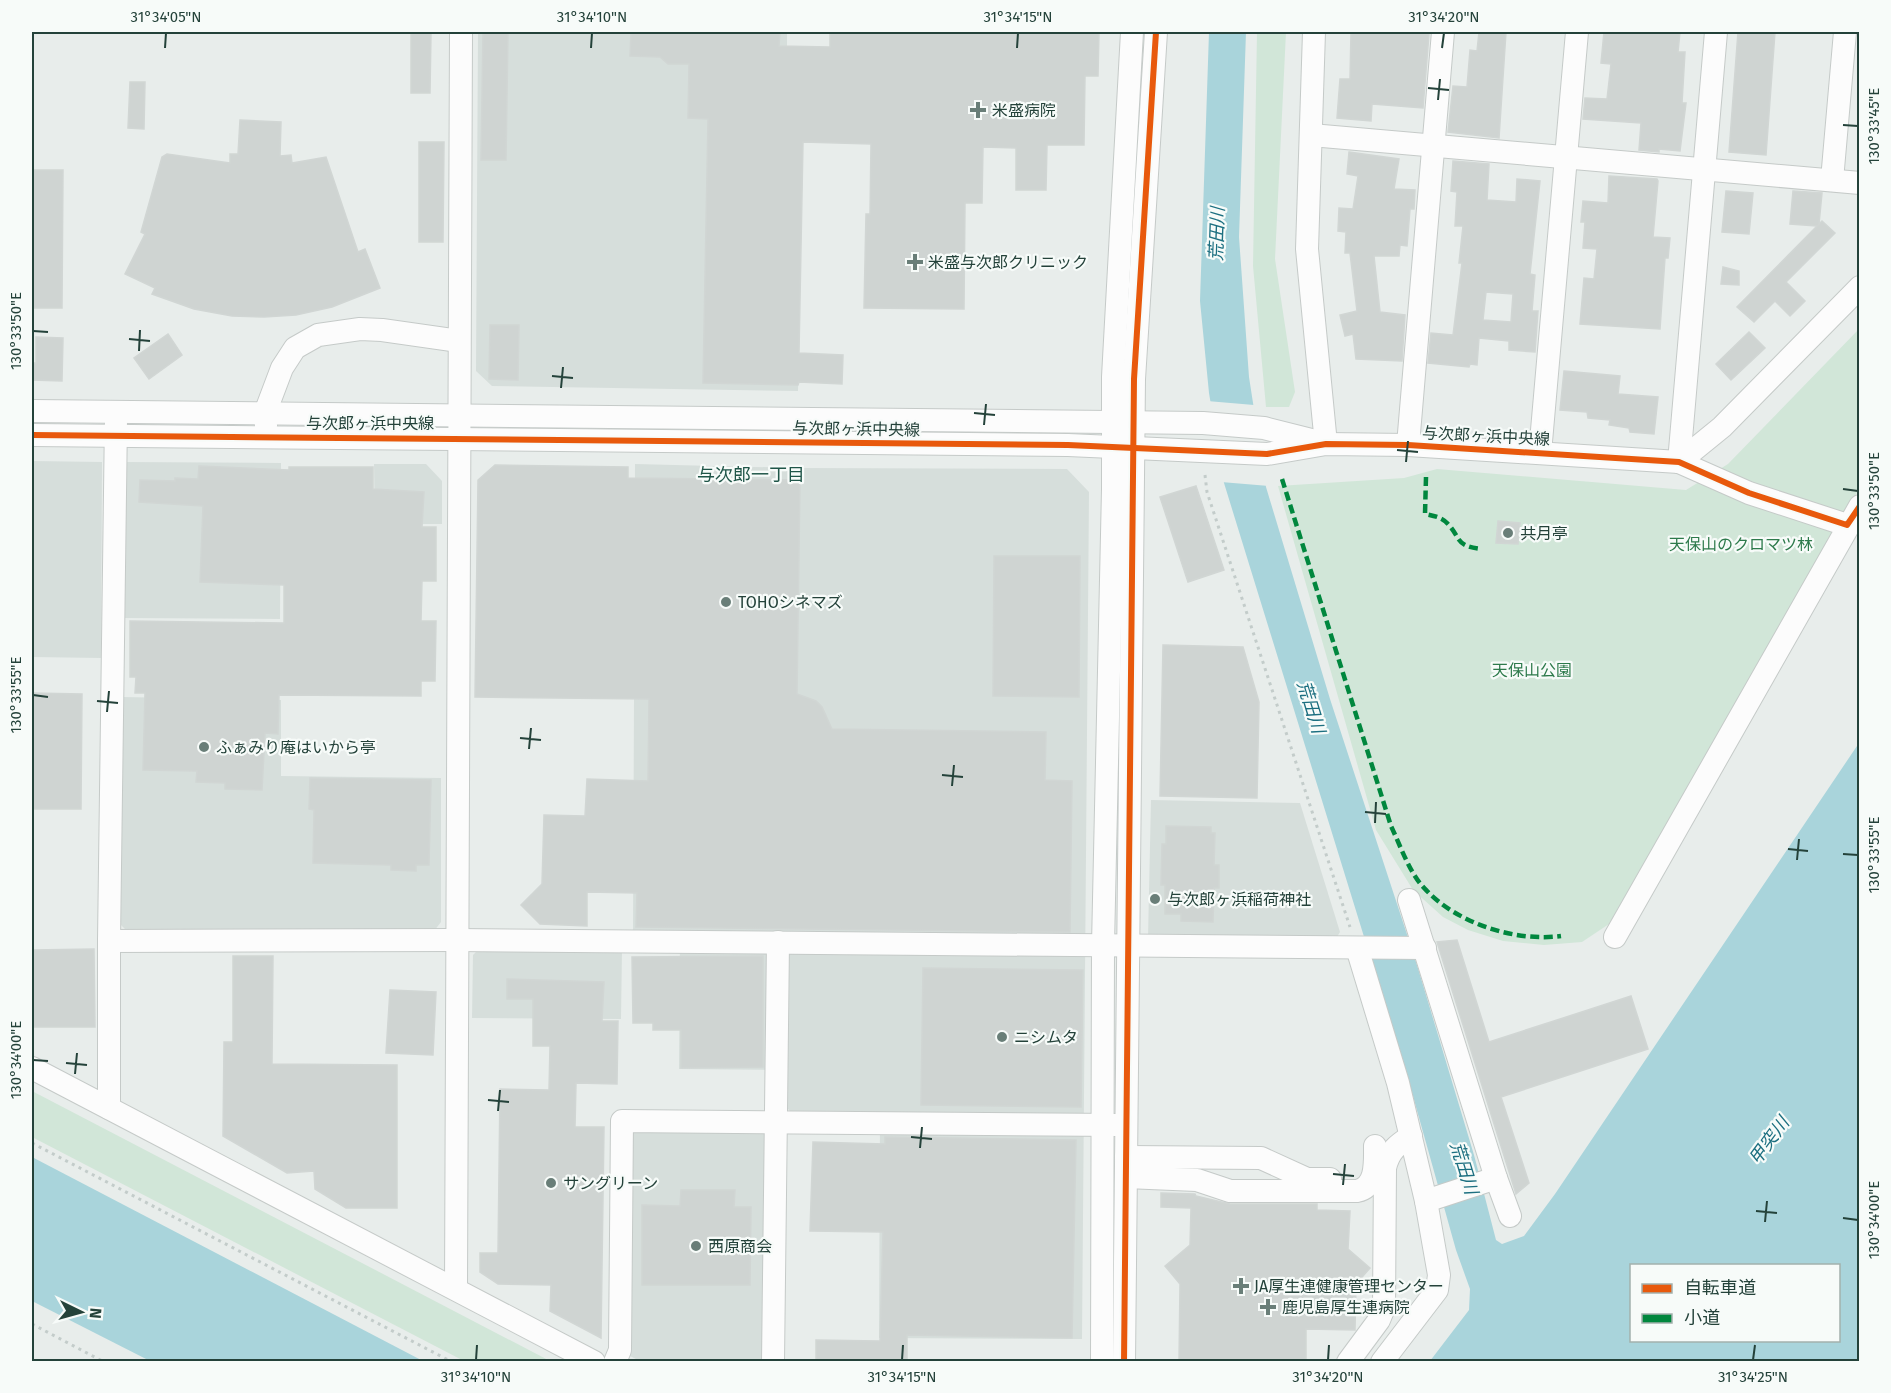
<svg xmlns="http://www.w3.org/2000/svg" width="1891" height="1393" viewBox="0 0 1891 1393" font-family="'Fira Sans','Noto Sans JP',sans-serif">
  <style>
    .built { fill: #d6dedb }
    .green { fill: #d1e6d8 }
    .water { fill: #a9d4db; fill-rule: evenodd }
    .pier { fill: #e8edeb }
    .building { fill: #cfd4d2; stroke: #d1d6d4; stroke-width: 1.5; fill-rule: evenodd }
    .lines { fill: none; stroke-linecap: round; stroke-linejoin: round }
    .minor-casing { stroke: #c5cac8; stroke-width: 24 }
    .path { stroke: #c3ccca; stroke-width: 3; stroke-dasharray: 3 4.5; stroke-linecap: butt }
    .minor { stroke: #fcfcfc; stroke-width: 22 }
    .quiet { stroke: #00873e; stroke-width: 4.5; stroke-dasharray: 9 4.5; stroke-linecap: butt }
    .cycleway-casing { stroke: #f7fbf9; stroke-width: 10 }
    .cycleway { stroke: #e8590c; stroke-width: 6 }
    .ticks { fill: none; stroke: #24423a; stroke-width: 2 }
    .poi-dot { fill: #697e78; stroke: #f7fbf9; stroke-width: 2 }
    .labels { text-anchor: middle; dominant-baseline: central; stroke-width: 4.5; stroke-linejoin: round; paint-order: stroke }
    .poi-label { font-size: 16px; fill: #24423a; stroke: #f7fbf9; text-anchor: start }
    .street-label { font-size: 16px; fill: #24423a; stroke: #f7fbf9 }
    .park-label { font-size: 16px; fill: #2d7a4b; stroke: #f7fbf9 }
    .water-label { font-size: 18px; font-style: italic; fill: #1c6f80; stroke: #f7fbf9 }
    .neighbourhood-label { font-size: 18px; fill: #1f5548; stroke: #f7fbf9 }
    .neatline { fill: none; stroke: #24423a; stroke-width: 2 }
    .ticks-label { font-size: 15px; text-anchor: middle; fill: #24423a }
  </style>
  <rect width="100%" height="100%" fill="#e8edeb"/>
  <!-- built -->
  <g class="built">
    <polygon points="478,32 787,32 787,46 805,47 798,391 492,386 476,371"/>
    <polygon points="32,461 102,462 101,658 32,657"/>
    <polygon points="124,462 281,463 280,619 122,618"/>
    <polygon points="374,464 426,464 442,481 442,524 375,524"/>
    <polygon points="635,464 800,468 1067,469 1089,492 1082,1339 879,1338 880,1114 791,1112 785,1106 785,1070 679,1069 680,936 633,935"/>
    <polygon points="122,697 281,700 281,776 441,778 441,922 434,931 126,930 121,925"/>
    <polygon points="1151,800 1300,803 1340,932 1335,940 1148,938"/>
    <polygon points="479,949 622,950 621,1019 472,1018 473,955"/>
    <polygon points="634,1128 762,1128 768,1135 767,1361 640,1361 626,1354 628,1134"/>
  </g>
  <!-- green -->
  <g class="green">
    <polygon points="1257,32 1286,32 1275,259 1295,392 1289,407 1266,407 1253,266"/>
    <polygon points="1859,329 1859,489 1609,924 1582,942 1544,945 1503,941 1468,930 1443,917 1413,890 1376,830 1278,486 1404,478 1437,469 1686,490 1728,464"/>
    <polygon points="32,1091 550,1361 464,1361 32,1137"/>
  </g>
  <!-- water -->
  <g class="water">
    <path d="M1209 32H1246L1239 237 1249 377 1266 487 1330 699 1417 965 1474 1155 1496 1240 1502 1244 1524 1236 1555 1194 1859 743V1361H1430L1469 1310 1470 1289 1456 1250 1411 1089 1224 483 1209 393 1200 301ZM1632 1266H1838V1340H1632Z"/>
    <polygon points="32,1157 423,1361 150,1361 32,1301"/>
  </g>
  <!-- pier -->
  <polygon class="pier" points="1207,401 1254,405 1269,486 1221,482"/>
  <!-- building -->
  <g class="building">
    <polygon points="411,32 431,32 430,93 411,93"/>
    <polygon points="483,32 508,32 506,160 481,160"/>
    <polygon points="631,32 780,32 779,46 830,47 830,32 1099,32 1098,76 1085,76 1084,145 1047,145 1046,190 1016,190 1016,148 983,147 982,203 965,203 964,309 864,308 866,214 870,214 871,144 803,142 799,353 843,355 842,384 799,382 798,385 703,383 708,119 688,118 689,64 668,64 660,57 630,56"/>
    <polygon points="1351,32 1406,32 1429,34 1423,108 1372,104 1371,121 1337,118 1340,79 1350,79"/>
    <polygon points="1479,32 1506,32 1499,138 1448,132 1453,86 1467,87 1470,50 1477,51"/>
    <polygon points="1604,32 1680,32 1678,52 1685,52 1682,103 1686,103 1680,151 1659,149 1659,152 1639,150 1641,123 1583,119 1585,98 1607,99 1611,64 1601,63"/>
    <polygon points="1738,32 1775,32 1766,155 1729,152"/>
    <polygon points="130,82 145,82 144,129 128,128"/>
    <polygon points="240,120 281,122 280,156 291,155 292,163 326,157 358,252 365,249 380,288 332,307 296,315 264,317 232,316 194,309 152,294 155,288 125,274 145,234 141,232 162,157 167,154 230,163 230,154 238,154"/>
    <polygon points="419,142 444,142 443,242 419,242"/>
    <polygon points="1349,152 1399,159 1394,189 1415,190 1414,209 1410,209 1407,246 1400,245 1399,256 1374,256 1380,312 1405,315 1402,361 1356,359 1353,334 1345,336 1340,315 1357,311 1350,253 1345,253 1346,232 1338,231 1339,208 1353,209 1358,176 1347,174"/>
    <path d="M1453 161 1489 164 1487 200 1516 202 1517 179 1540 181 1530 274 1535 275 1532 311H1538L1535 352 1509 350V341L1479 338 1477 365 1470 364 1469 367 1428 363 1431 333 1453 335 1462 263H1459L1463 226H1455L1457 192 1451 191ZM1486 292 1513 294 1511 322 1483 320Z"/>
    <polygon points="32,170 63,170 62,308 32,308"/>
    <polygon points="1609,176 1657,179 1658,181 1653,237 1670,238 1668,258 1665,258 1660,329 1580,324 1584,278 1594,279 1597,249 1583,248 1585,222 1581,222 1583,201 1608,203"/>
    <polygon points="1726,191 1753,193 1749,234 1722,232"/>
    <polygon points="1793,191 1822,193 1819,224 1822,221 1835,233 1786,282 1805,301 1790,316 1775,301 1754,322 1737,307 1817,226 1790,224"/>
    <polygon points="1723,267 1739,271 1739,285 1721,284"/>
    <polygon points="490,325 519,325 518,380 489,379"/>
    <polygon points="1749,332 1765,348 1731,380 1716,364"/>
    <polygon points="168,334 182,355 149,379 134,358"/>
    <polygon points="36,337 63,338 62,381 32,380 32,363 36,363"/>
    <polygon points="1564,371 1620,376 1618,394 1658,397 1654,434 1630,432 1629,428 1609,425 1610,420 1588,418 1587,412 1560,410"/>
    <polygon points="495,465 628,467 628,478 800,480 797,694 816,701 822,707 832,729 1046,732 1045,780 1072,781 1070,932 636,927 637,893 587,892 587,926 540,924 521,905 542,884 544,815 585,816 587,779 648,781 649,699 475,697 478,480"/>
    <polygon points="199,466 289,470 289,467 373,467 373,489 424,492 422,527 436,527 436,581 422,581 421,621 436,621 435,681 421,681 421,696 279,695 278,734 265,733 262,790 225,789 225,783 196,782 197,771 143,770 145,693 135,693 136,677 130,677 130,621 284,623 284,585 200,582 203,506 139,502 140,480 175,481 175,478 198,479"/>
    <polygon points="1196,486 1224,570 1188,582 1160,497"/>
    <polygon points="1498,521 1520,523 1518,544 1496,543"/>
    <polygon points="994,556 1080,556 1079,697 993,696"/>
    <polygon points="1163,645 1243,647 1259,702 1257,798 1160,796"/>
    <polygon points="32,693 82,694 81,809 32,809"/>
    <polygon points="310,778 431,780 429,865 416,865 416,871 391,870 391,865 313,863 314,810 309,809"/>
    <polygon points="1166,826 1211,827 1211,833 1215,833 1214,865 1219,865 1219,888 1214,888 1213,922 1181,921 1181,914 1165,914 1165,885 1161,885 1162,844 1166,844"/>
    <polygon points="1457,940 1489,1042 1631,996 1648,1049 1501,1097 1529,1183 1516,1194 1437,942"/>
    <polygon points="94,949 95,1027 32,1027 32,950"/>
    <polygon points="233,956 273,956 272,1064 397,1065 397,1208 346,1208 315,1189 314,1171 287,1173 223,1136 224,1042 233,1042"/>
    <polygon points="763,956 763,1067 681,1068 681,1030 653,1030 653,1023 633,1023 632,957"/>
    <polygon points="923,968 1083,970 1081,1107 921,1105"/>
    <polygon points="507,979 604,982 602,1021 618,1021 617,1084 576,1083 575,1127 604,1127 601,1338 550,1311 551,1285 498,1284 480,1272 480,1253 498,1253 500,1089 549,1090 550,1046 533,1046 533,999 507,999"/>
    <polygon points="390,990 436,992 433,1055 386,1053"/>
    <polygon points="885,1137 1076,1140 1072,1338 907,1335 907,1362 816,1362 816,1340 880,1341 883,1232 810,1231 813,1142 885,1144"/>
    <polygon points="681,1190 735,1190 734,1207 751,1207 750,1285 642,1285 642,1205 680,1206"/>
    <polygon points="1161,1193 1195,1194 1196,1196 1230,1204 1317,1204 1317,1210 1350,1211 1348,1249 1370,1268 1356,1284 1355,1330 1306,1329 1306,1362 1179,1362 1180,1284 1165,1266 1190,1245 1191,1208 1161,1207"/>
  </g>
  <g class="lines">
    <!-- minor casing -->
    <g class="minor-casing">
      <g id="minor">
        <polyline points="1314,32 1307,249 1326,444"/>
        <polyline points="1311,135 1860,183"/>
        <polyline points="1832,180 1845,32"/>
        <polyline points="32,411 1203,423 1264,428 1319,442"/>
        <polyline points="266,426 265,413 282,368 295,348 318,335 360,329 382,330 459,341"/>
        <polyline points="32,435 1068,445 1267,454 1326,444 1408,445 1679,462 1749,493 1847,525"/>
        <polyline points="1408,445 1443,32"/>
        <polyline points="1540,453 1577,32"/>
        <polyline points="1679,462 1716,32"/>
        <polyline points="1679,462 1722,427 1860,287"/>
        <polyline points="1409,900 1496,1178 1510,1216"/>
        <polyline points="1615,937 1860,506"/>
        <polyline points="109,941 456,940 1425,948"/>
        <polyline points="1357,948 1398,1083 1426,1201 1439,1275 1437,1290 1382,1362"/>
        <polyline points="32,1068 594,1362"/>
        <polyline points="109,1108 109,941 116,419"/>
        <polyline points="1126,1157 1261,1158 1307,1179 1330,1179"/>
        <path d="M1126 1177 1197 1180 1230 1191H1357C1377 1187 1375 1162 1375 1146"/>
        <polyline points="1426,1201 1496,1178"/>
        <polyline points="456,1289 461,32"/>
        <polyline points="615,1362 620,1350 622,1121 1119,1125"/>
        <polyline points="773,1362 778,942"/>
        <polyline points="1102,1362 1103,945 1113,489 1113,377 1132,32"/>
        <polyline points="1124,1362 1134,379 1156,32"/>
        <path d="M1348 1362 1379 1320 1384 1308 1385 1168C1389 1151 1397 1145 1411 1136"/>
      </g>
    </g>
    <!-- path -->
    <g class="path">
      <polyline points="1205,475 1207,492 1350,927"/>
      <polyline points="32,1143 452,1362"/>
      <polyline points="32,1324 104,1362"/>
    </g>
    <!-- minor -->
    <use href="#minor" class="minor"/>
    <!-- quiet -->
    <g class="quiet">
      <path d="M1426 477 1425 514C1434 516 1442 517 1448 524 1461 538 1455 546 1481 549"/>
      <path d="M1282 479 1391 826C1401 847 1410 875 1427 891 1459 924 1516 942 1561 936"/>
    </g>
    <!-- cycleway casing -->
    <g class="cycleway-casing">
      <g id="cycleway">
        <polyline points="32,435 1068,445 1267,454 1326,444 1408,445 1679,462 1749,493 1847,525 1860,506"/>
        <polyline points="1124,1362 1134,379 1156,32"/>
      </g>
    </g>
    <!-- cycleway -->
    <use href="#cycleway" class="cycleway"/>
  </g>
  <!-- ticks -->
  <path class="ticks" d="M165 48 166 33M591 48 592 33M1017 48 1018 33M1442 48 1444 33M1428 88 1449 90M1438 100 1440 79M1843 125 1858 126M33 331 48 332M129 339 150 341M139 351 140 330M552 376 573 378M561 388 563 367M974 413 995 415M984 425 986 404M1397 450 1418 452M1406 462 1408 441M1843 489 1858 491M33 695 48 697M97 701 118 703M107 712 109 691M520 738 541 740M529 749 531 728M942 775 963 777M952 786 954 765M1365 812 1386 814M1375 823 1376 802M1788 849 1808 851M1843 854 1858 855M1797 860 1799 839M33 1060 48 1061M66 1063 87 1065M75 1074 77 1053M488 1100 509 1102M498 1111 500 1090M911 1137 932 1139M920 1148 922 1127M1333 1174 1354 1176M1343 1185 1345 1164M1756 1211 1777 1213M1843 1218 1858 1220M1765 1222 1767 1201M476 1360 477 1345M902 1360 903 1345M1328 1360 1329 1345M1753 1360 1755 1345"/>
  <!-- markers -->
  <g class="poi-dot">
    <path d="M975 101h6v6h6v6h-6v6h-6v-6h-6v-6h6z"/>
    <path d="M912 253h6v6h6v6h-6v6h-6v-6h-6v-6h6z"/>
    <circle cx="1508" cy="533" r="6"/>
    <circle cx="726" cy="602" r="6"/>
    <circle cx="204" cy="747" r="6"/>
    <circle cx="1155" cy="899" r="6"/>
    <circle cx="1002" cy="1037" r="6"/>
    <circle cx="551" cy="1183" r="6"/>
    <circle cx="696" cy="1246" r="6"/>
    <path d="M1238 1277h6v6h6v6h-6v6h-6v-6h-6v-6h6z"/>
    <path d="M1265 1298h6v6h6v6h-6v6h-6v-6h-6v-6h6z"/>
  </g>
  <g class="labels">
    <!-- poi labels -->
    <g class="poi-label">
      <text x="992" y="110">米盛病院</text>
      <text x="928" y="262">米盛与次郎クリニック</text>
      <text x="1520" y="533">共月亭</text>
      <text x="738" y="602">TOHOシネマズ</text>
      <text x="216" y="747">ふぁみり庵はいから亭</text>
      <text x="1167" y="899">与次郎ヶ浜稲荷神社</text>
      <text x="1014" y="1037">ニシムタ</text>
      <text x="563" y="1183">サングリーン</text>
      <text x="708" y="1246">西原商会</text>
      <text x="1254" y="1286">JA厚生連健康管理センター</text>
      <text x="1282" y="1307">鹿児島厚生連病院</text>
    </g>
    <!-- street labels -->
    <g class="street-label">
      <text x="370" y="423">与次郎ヶ浜中央線</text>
      <text transform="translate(856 429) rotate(1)">与次郎ヶ浜中央線</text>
      <text transform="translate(1486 436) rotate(3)">与次郎ヶ浜中央線</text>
    </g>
    <!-- park labels -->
    <g class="park-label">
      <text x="1741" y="544">天保山のクロマツ林</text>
      <text x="1532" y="670">天保山公園</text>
    </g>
    <!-- water labels -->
    <g class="water-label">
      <text transform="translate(1217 234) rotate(-88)">荒田川</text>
      <text transform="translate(1311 707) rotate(73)">荒田川</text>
      <text transform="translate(1769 1141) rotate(-54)">甲突川</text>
      <text transform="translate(1464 1168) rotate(73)">荒田川</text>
    </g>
    <!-- neighbourhood labels -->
    <g class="neighbourhood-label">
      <text x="751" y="475">与次郎一丁目</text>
    </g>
  </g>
  <!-- border -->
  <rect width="1891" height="1393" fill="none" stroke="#f7fbf9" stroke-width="66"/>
  <!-- legend -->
  <rect x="1630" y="1264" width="210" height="78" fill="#f7fbf9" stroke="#a3b1ad" stroke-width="1.5"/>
  <rect x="1642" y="1284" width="30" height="9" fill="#e8590c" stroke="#a3b1ad" stroke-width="1.5"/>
  <text x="1684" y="1294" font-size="18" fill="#24423a">自転車道</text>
  <rect x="1642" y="1314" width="30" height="9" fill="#00873e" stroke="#a3b1ad" stroke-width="1.5"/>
  <text x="1684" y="1324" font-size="18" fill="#24423a">小道</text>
  <!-- north arrow -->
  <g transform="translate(81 1312) rotate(95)" stroke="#f7fbf9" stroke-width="4.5" paint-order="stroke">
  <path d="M0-4.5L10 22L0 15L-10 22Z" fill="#24423a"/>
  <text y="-9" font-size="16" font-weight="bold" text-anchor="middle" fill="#24423a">N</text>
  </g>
  <rect x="33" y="33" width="1825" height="1327" class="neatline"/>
  <g class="ticks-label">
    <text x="166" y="22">31°34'05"N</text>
    <text x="592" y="22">31°34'10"N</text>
    <text x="1018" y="22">31°34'15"N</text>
    <text x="1444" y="22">31°34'20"N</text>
    <text transform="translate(1874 126) rotate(-90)" y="5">130°33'45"E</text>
    <text transform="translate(16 331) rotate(-90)" y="5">130°33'50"E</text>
    <text transform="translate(1874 491) rotate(-90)" y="5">130°33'50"E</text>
    <text transform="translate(16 695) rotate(-90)" y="5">130°33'55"E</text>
    <text transform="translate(1874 855) rotate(-90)" y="5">130°33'55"E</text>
    <text transform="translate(16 1060) rotate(-90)" y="5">130°34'00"E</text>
    <text transform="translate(1874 1220) rotate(-90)" y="5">130°34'00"E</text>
    <text x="476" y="1382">31°34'10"N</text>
    <text x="902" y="1382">31°34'15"N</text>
    <text x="1328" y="1382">31°34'20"N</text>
    <text x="1753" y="1382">31°34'25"N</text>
  </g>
</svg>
